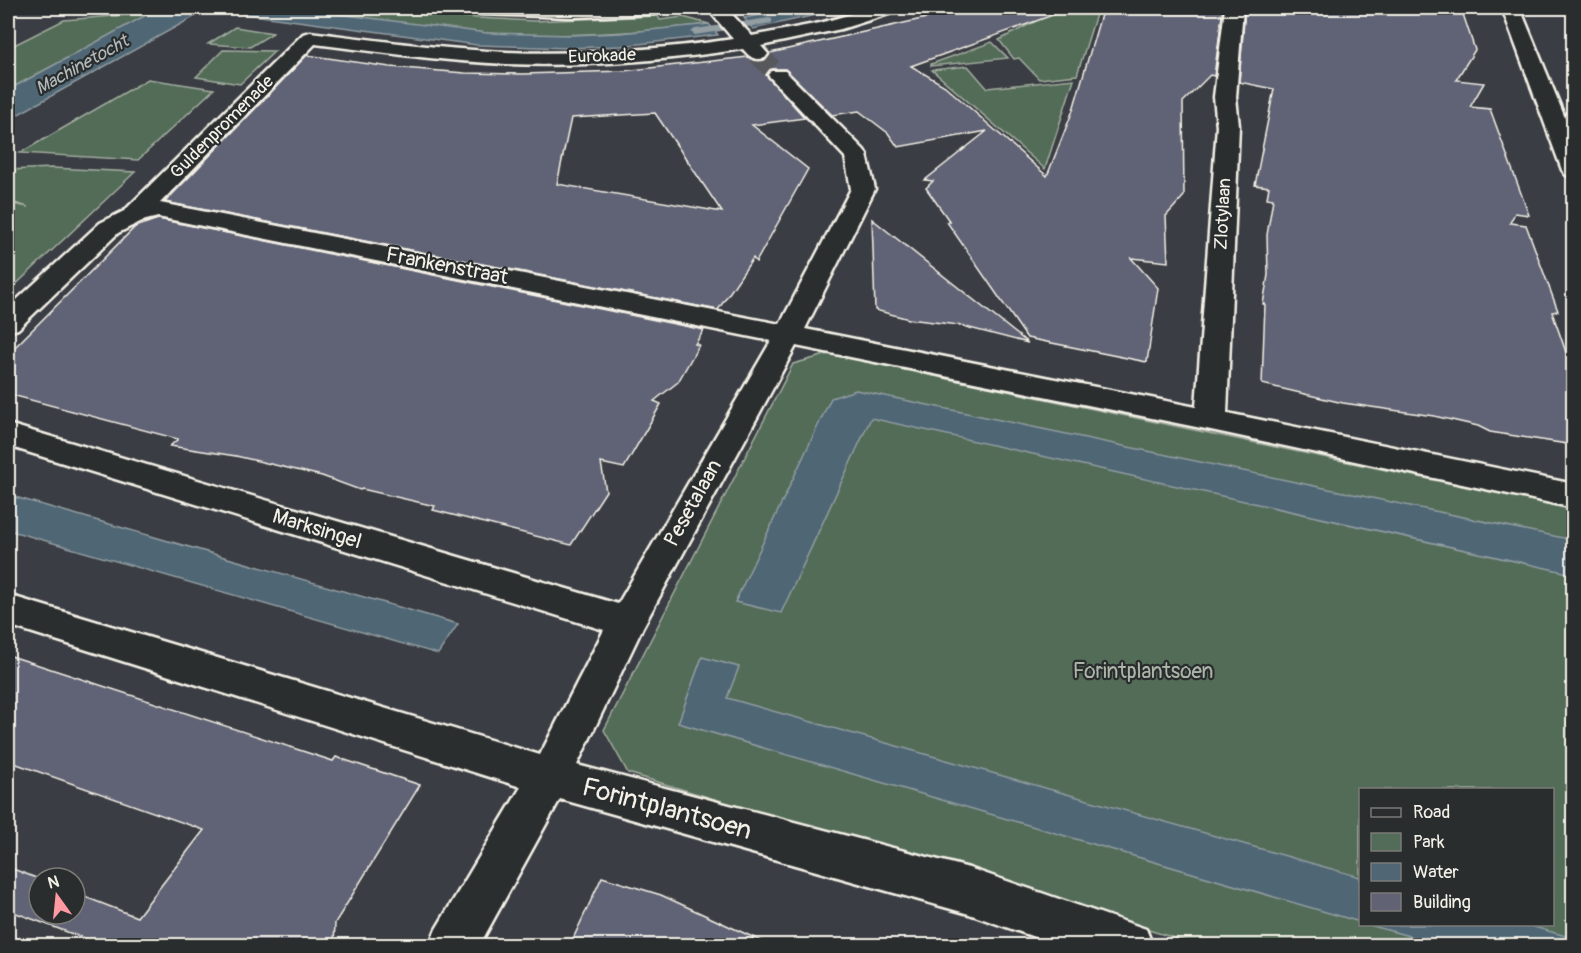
<svg xmlns="http://www.w3.org/2000/svg" width="1581" height="953" viewBox="0 0 1581 953" font-family="Pangolin,sans-serif">
  <style>
    .green { fill: #536c59; stroke: #a4aea0; stroke-width: 1.5; fill-rule: evenodd }
    .water { fill: #506674; stroke: #929ea2; stroke-width: 1.5 }
    .lines { fill: none; stroke-linecap: round; stroke-linejoin: round }
    .stream { fill: #929ea2; fill-rule: evenodd }
    .building { fill: #616375; stroke: #f4f1e8; stroke-width: 1.5; fill-rule: evenodd }
    .minor-tunnel { stroke: #56585c; stroke-width: 20; stroke-dasharray: 20 10; stroke-linecap: butt }
    .minor-casing { stroke: #f4f1e8; stroke-width: 5 }
    .major-casing { stroke: #f4f1e8; stroke-width: 5 }
    .minor { fill: #2a2d2e; fill-rule: evenodd }
    .major { fill: #2a2d2e; fill-rule: evenodd }
    .labels { text-anchor: middle; dominant-baseline: central; stroke-width: 4.5; stroke-linejoin: round; paint-order: stroke }
    .far-street-label { font-size: 18px; fill: #f4f1e8; stroke: #2a2d2e }
    .far-water-label { font-size: 18px; font-style: italic; fill: #b2b9ba; stroke: #2a2d2e }
    .street-label { font-size: 21px; fill: #f4f1e8; stroke: #2a2d2e }
    .park-label { font-size: 21px; fill: #acb5a8; stroke: #2a2d2e }
    .near-street-label { font-size: 26px; fill: #f4f1e8; stroke: #2a2d2e }
  </style>
  <rect width="100%" height="100%" fill="#3a3d43"/>
  <filter id="ink" filterUnits="userSpaceOnUse"><feTurbulence type="fractalNoise" baseFrequency=".0167" numOctaves="2"/><feDisplacementMap in="SourceGraphic" scale="12" xChannelSelector="R" yChannelSelector="G"/><feConvolveMatrix kernelMatrix="1 2 1 2 8 2 1 2 1" color-interpolation-filters="sRGB"/></filter>
  <g filter="url(#ink)">
    <!-- green -->
    <g class="green">
      <path d="M292 8H391L477 18 534 21 658 16 660 20 683 17 709 24C635 33 561 38 486 33 421 28 356 17 292 8Z"/>
      <polygon points="1061,8 1098,8 1077,75 1039,79 1019,58 1014,59 999,40"/>
      <polygon points="134,12 150,14 8,90 8,48 64,20 126,15"/>
      <polygon points="235,27 273,33 250,47 208,44"/>
      <polygon points="992,42 1008,58 931,66 931,64"/>
      <polygon points="223,50 275,51 240,84 196,77"/>
      <polygon points="968,66 987,88 1074,79 1045,169 932,70"/>
      <polygon points="148,79 214,89 138,160 20,153"/>
      <polygon points="52,168 135,172 8,292 8,203 28,207 8,201 8,170"/>
      <path d="M829 354 1573 509V945H1198L628 773 604 730 793 364ZM1360 790H1552V924H1360Z"/>
    </g>
    <!-- water -->
    <g class="water">
      <polygon points="159,8 292,8 487,33 572,35 620,33 709,24 718,35 621,46 568,48 477,45 208,9 8,120 8,90"/>
      <polygon points="793,8 847,8 753,29 744,18"/>
      <polygon points="856,390 1573,540 1573,574 871,418 781,613 735,602 831,398"/>
      <polygon points="8,495 458,624 438,654 8,530"/>
      <polygon points="702,657 739,667 727,698 1360,877 1360,922 678,723"/>
      <polygon points="1369,925 1527,925 1573,938 1573,945 1442,945"/>
    </g>
    <g class="lines">
      <!-- stream -->
      <polygon class="stream" points="769,18 772,19 772,23 695,35 691,32 695,29"/>
    </g>
    <!-- building -->
    <g class="building">
      <path d="M971 8H1060L1061 12 911 66 945 86 1047 176 1073 110 1103 8H1223L1214 76 1210 75 1183 102 1184 196 1166 216 1168 262 1131 258 1158 288 1147 362 1027 338 947 222H950L926 188 933 181 925 180 987 131 898 147 888 133 859 111 832 115 785 69H771L766 75 805 118 752 125 808 169 756 262 753 258 718 310 165 202 307 55 390 67 465 73 523 74 623 71 748 57 762 61 767 59 770 53ZM655 113 722 212 557 184 571 118Z"/>
      <polygon points="1245,8 1461,8 1475,50 1456,80 1484,83 1470,107 1490,109 1529,215 1515,213 1510,223 1526,225 1558,311 1552,312 1574,375 1574,445 1490,432 1478,426 1434,416 1343,403 1262,384 1265,304 1263,304 1268,275 1267,235 1273,199 1267,198 1269,187 1255,185 1274,89 1239,82"/>
      <polygon points="158,219 704,330 695,344 699,345 678,382 654,401 661,404 624,468 601,463 606,491 571,545 433,510 435,506 362,489 360,490 322,476 236,456 170,446 178,439 8,394 8,354 135,227"/>
      <polygon points="872,219 1028,343 958,325 909,319 875,310"/>
      <polygon points="8,655 333,761 336,757 420,785 335,923 334,945 102,945 8,910 8,867 39,879 39,914 75,914 75,893 137,917 204,830 8,761"/>
      <polygon points="602,877 661,895 770,945 570,945"/>
    </g>
    <g class="lines">
      <!-- minor-tunnel -->
      <polyline class="minor-tunnel" points="758,54 778,75"/>
      <!-- minor casing -->
      <g class="minor-casing">
        <g id="minor">
          <path d="M707 8H726L752 36 820 23 873 8H898L895 12 841 29 761 46 768 54 765 58C754 61 750 57 743 49 664 61 585 67 506 64 442 61 378 52 315 44L160 203 780 324 851 189 845 157 768 75 771 71H785L864 150 867 155 875 189 805 329 1196 407 1217 126 1214 97 1225 8H1243L1236 97 1239 126 1227 413 1574 484V508L1211 430 796 346 643 627 577 765 969 868 1146 929 1153 946H1060L969 914 560 799 479 946H429L436 929 521 787 8 625V595L540 755 604 630 8 446V424L618 604 771 341 158 217 142 221 118 233 18 329 8 332V308L100 223 124 211 303 34 310 32C375 40 440 49 506 52 582 55 658 50 733 39Z"/>
          <polygon points="1502,8 1520,8 1574,140 1574,177 1566,175 1562,170"/>
        </g>
      </g>
      <!-- major casing -->
      <g class="major-casing">
        <polygon id="major" points="471,8 663,8 660,12 654,14 573,17 480,14 474,12"/>
      </g>
      <!-- minor -->
      <use href="#minor" class="minor"/>
      <!-- major -->
      <use href="#major" class="major"/>
    </g>
  </g>
  <g class="labels">
    <!-- far-street labels -->
    <g class="far-street-label">
      <text transform="translate(602 56) rotate(-2)">Eurokade</text>
      <text transform="translate(222 127) rotate(-45)">Guldenpromenade</text>
      <text transform="translate(1223 214) rotate(-87)">Zlotylaan</text>
    </g>
    <!-- far-water labels -->
    <g class="far-water-label">
      <text transform="translate(82 65) rotate(-29)">Machinetocht</text>
    </g>
    <!-- street labels -->
    <g class="street-label">
      <text transform="translate(447 266) rotate(11)">Frankenstraat</text>
      <text transform="translate(693 503) rotate(-61)">Pesetalaan</text>
      <text transform="translate(317 529) rotate(17)">Marksingel</text>
    </g>
    <!-- park labels -->
    <g class="park-label">
      <text x="1143" y="671">Forintplantsoen</text>
    </g>
    <!-- near-street labels -->
    <g class="near-street-label">
      <text transform="translate(667 809) rotate(15)">Forintplantsoen</text>
    </g>
  </g>
  <!-- margin -->
  <rect width="1581" height="953" fill="none" stroke="#2a2d2e" stroke-width="30"/>
  <rect x="15" y="15" width="1551" height="923" fill="none" stroke="#f4f1e8" stroke-width="2" filter="url(#ink)"/>
  <!-- legend -->
  <rect x="1359" y="788" width="195" height="138" fill="#2a2d2e" stroke="#7b7b78" stroke-width="1.5"/>
  <rect x="1371" y="808" width="30" height="9" fill="#2a2d2e" stroke="#7b7b78" stroke-width="1.5"/>
  <text x="1413" y="818" font-size="18" fill="#f4f1e8">Road</text>
  <rect x="1371" y="833" width="30" height="18" fill="#536c59" stroke="#7b7b78" stroke-width="1.5"/>
  <text x="1413" y="848" font-size="18" fill="#f4f1e8">Park</text>
  <rect x="1371" y="863" width="30" height="18" fill="#506674" stroke="#7b7b78" stroke-width="1.5"/>
  <text x="1413" y="878" font-size="18" fill="#f4f1e8">Water</text>
  <rect x="1371" y="893" width="30" height="18" fill="#616375" stroke="#7b7b78" stroke-width="1.5"/>
  <text x="1413" y="908" font-size="18" fill="#f4f1e8">Building</text>
  <!-- north arrow -->
  <g transform="translate(57 896) rotate(345)"><circle r="28" fill="#2a2d2e" stroke="#7b7b78" stroke-width="1.5"/>
  <path d="M0-4.5L10 22L0 15L-10 22Z" fill="#ff9aa2"/>
  <text y="-9" font-size="16" font-weight="bold" text-anchor="middle" fill="#f4f1e8">N</text>
  </g>
</svg>
